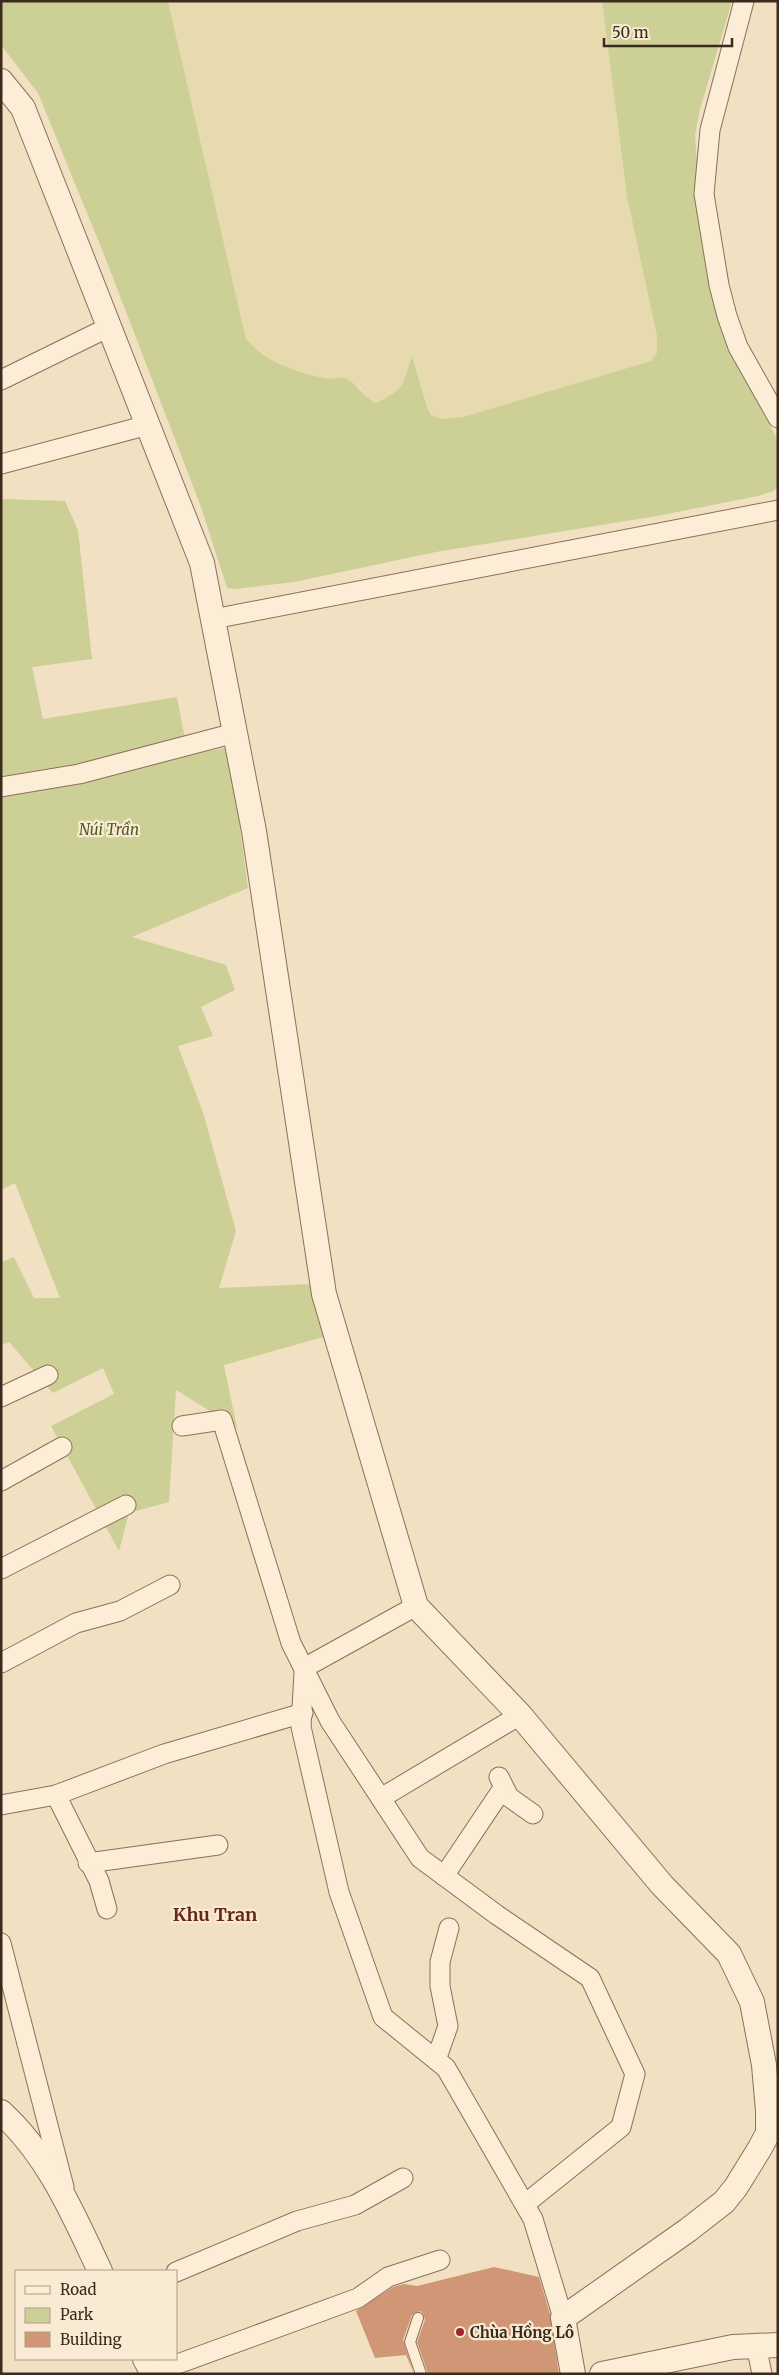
<svg xmlns="http://www.w3.org/2000/svg" width="779" height="2375" viewBox="0 0 779 2375" font-family="Merriweather,serif">
  <style>
    .farmland { fill: #e7daaf }
    .green { fill: #cdd096 }
    .building { fill: #d19676 }
    .lines { fill: none; stroke-linecap: round; stroke-linejoin: round }
    .service-casing { stroke: #8c7058; stroke-width: 12 }
    .minor-casing { stroke: #8c7058; stroke-width: 21 }
    .tertiary-casing { stroke: #8c7058; stroke-width: 26 }
    .service { stroke: #fbedd6; stroke-width: 10 }
    .minor { stroke: #fbedd6; stroke-width: 19 }
    .tertiary { stroke: #fbedd6; stroke-width: 24 }
    .poi-dot { fill: #9f242d; stroke: #f8ead3; stroke-width: 2 }
    .labels { text-anchor: middle; dominant-baseline: central; stroke-width: 4.5; stroke-linejoin: round; paint-order: stroke }
    .park-label { font-size: 15px; font-style: italic; fill: #4f5922; stroke: #f8ead3 }
    .poi-label { font-size: 15px; font-weight: bold; fill: #3b2a1d; stroke: #f8ead3; text-anchor: start }
    .quarter-label { font-size: 18px; font-weight: bold; fill: #6a251a; stroke: #f8ead3 }
  </style>
  <rect width="100%" height="100%" fill="#f1e0c2"/>
  <!-- farmland -->
  <polygon class="farmland" points="168,1 602,1 627,197 657,336 657,353 651,361 463,417 442,419 431,415 427,407 412,357 406,379 399,391 376,403 369,400 361,388 345,378 326,379 278,365 256,351 246,339"/>
  <!-- green -->
  <g class="green">
    <path d="M1 1H168L246 339C267 363 294 371 324 378 331 380 340 376 347 379 359 385 364 398 376 403 407 387 401 388 412 356L427 407 431 415 442 419 463 417 651 361 657 353V336L627 197 602 1H732L699 113 695 136 702 232 716 313 732 352 778 441V487L773 491 758 496 657 516 436 552 294 582 235 589 227 588 201 507 105 257 38 93 1 45Z"/>
    <polygon points="1,499 65,501 78,530 92,659 32,667 43,719 177,697 188,755 229,747 248,888 132,937 226,965 235,990 201,1007 213,1036 178,1046 203,1112 236,1231 219,1288 335,1283 341,1332 224,1365 237,1428 176,1390 169,1502 129,1513 119,1551 51,1426 114,1394 103,1368 53,1393 9,1342 1,1345 1,1262 14,1257 34,1298 60,1298 15,1183 1,1190"/>
  </g>
  <!-- building -->
  <polygon class="building" points="494,2267 539,2277 550,2314 559,2374 428,2374 417,2342 425,2320 423,2314 420,2311 412,2315 403,2340 414,2374 406,2355 375,2358 356,2311 393,2287 404,2284 417,2286"/>
  <g class="lines">
    <!-- service casing -->
    <g class="service-casing">
      <polyline id="service" points="418,2318 410,2342 421,2374"/>
    </g>
    <!-- minor casing -->
    <g class="minor-casing">
      <g id="minor">
        <polyline points="744,1 710,130 704,194 719,285 727,316 738,347 778,418"/>
        <polyline points="1,380 109,327"/>
        <polyline points="1,464 148,425"/>
        <polyline points="213,619 778,510"/>
        <polyline points="1,787 79,774 235,733"/>
        <polyline points="1,1397 48,1375"/>
        <polyline points="182,1426 222,1420 291,1643 330,1721 420,1858 497,1915 590,1978 635,2074 621,2127 525,2204"/>
        <polyline points="1,1481 62,1447"/>
        <polyline points="1,1569 126,1505"/>
        <polyline points="1,1663 76,1623 120,1611 170,1585"/>
        <polyline points="304,1668 416,1606"/>
        <polyline points="304,1672 301,1727 339,1892 383,2017 446,2068 533,2219 563,2318"/>
        <polyline points="499,1777 509,1797 533,1814"/>
        <polyline points="56,1795 99,1881 107,1909"/>
        <polyline points="381,1798 520,1715"/>
        <polyline points="1,1805 56,1795 164,1754 303,1713"/>
        <polyline points="88,1863 218,1845"/>
        <polyline points="444,1876 503,1788"/>
        <polyline points="1,1943 64,2187"/>
        <polyline points="436,2060 448,2026 440,1986 440,1962 449,1928"/>
        <polyline points="176,2272 297,2221 355,2205 403,2178"/>
        <polyline points="756,2345 762,2374"/>
        <polyline points="153,2373 358,2298 388,2277 440,2260"/>
      </g>
    </g>
    <!-- tertiary casing -->
    <g class="tertiary-casing">
      <g id="tertiary">
        <polyline points="1,81 23,108 202,563 254,831 324,1294 416,1606 520,1715 662,1885 729,1954 752,2002 764,2065 768,2111 768,2133 760,2148 736,2187 724,2202 688,2230 563,2318 573,2374"/>
        <path d="M1 2112C49 2156 73 2214 100 2271"/>
        <polyline points="145,2359 153,2374"/>
        <polyline points="602,2374 733,2347 778,2345"/>
      </g>
    </g>
    <!-- service -->
    <use href="#service" class="service"/>
    <!-- minor -->
    <use href="#minor" class="minor"/>
    <!-- tertiary -->
    <use href="#tertiary" class="tertiary"/>
  </g>
  <!-- markers -->
  <circle class="poi-dot" cx="460" cy="2332" r="5"/>
  <g class="labels">
    <!-- park labels -->
    <g class="park-label">
      <text x="109" y="829">Núi Trần</text>
    </g>
    <!-- poi labels -->
    <g class="poi-label">
      <text x="470" y="2332">Chùa Hồng Lô</text>
    </g>
    <!-- quarter labels -->
    <g class="quarter-label">
      <text x="215" y="1914">Khu Tran</text>
    </g>
  </g>
  <!-- border -->
  <rect width="779" height="2375" fill="none" stroke="#3b2a1d" stroke-width="5"/>
  <!-- legend -->
  <rect x="15" y="2270" width="162" height="90" fill="#f8ead3" stroke="#ac9d8a"/>
  <rect x="25" y="2286" width="25" height="8" fill="#fbedd6" stroke="#ac9d8a"/>
  <text x="60" y="2295" font-size="15" fill="#3b2a1d">Road</text>
  <rect x="25" y="2308" width="25" height="15" fill="#cdd096" stroke="#ac9d8a"/>
  <text x="60" y="2320" font-size="15" fill="#3b2a1d">Park</text>
  <rect x="25" y="2332" width="25" height="15" fill="#d19676" stroke="#ac9d8a"/>
  <text x="60" y="2345" font-size="15" fill="#3b2a1d">Building</text>
  <!-- scale -->
  <path d="M604 38v8h128v-8" fill="none" stroke="#3b2a1d" stroke-width="2.5"/>
  <text x="612" y="38" font-size="15" fill="#3b2a1d" stroke="#f8ead3" stroke-width="4" paint-order="stroke">50 m</text>
</svg>
